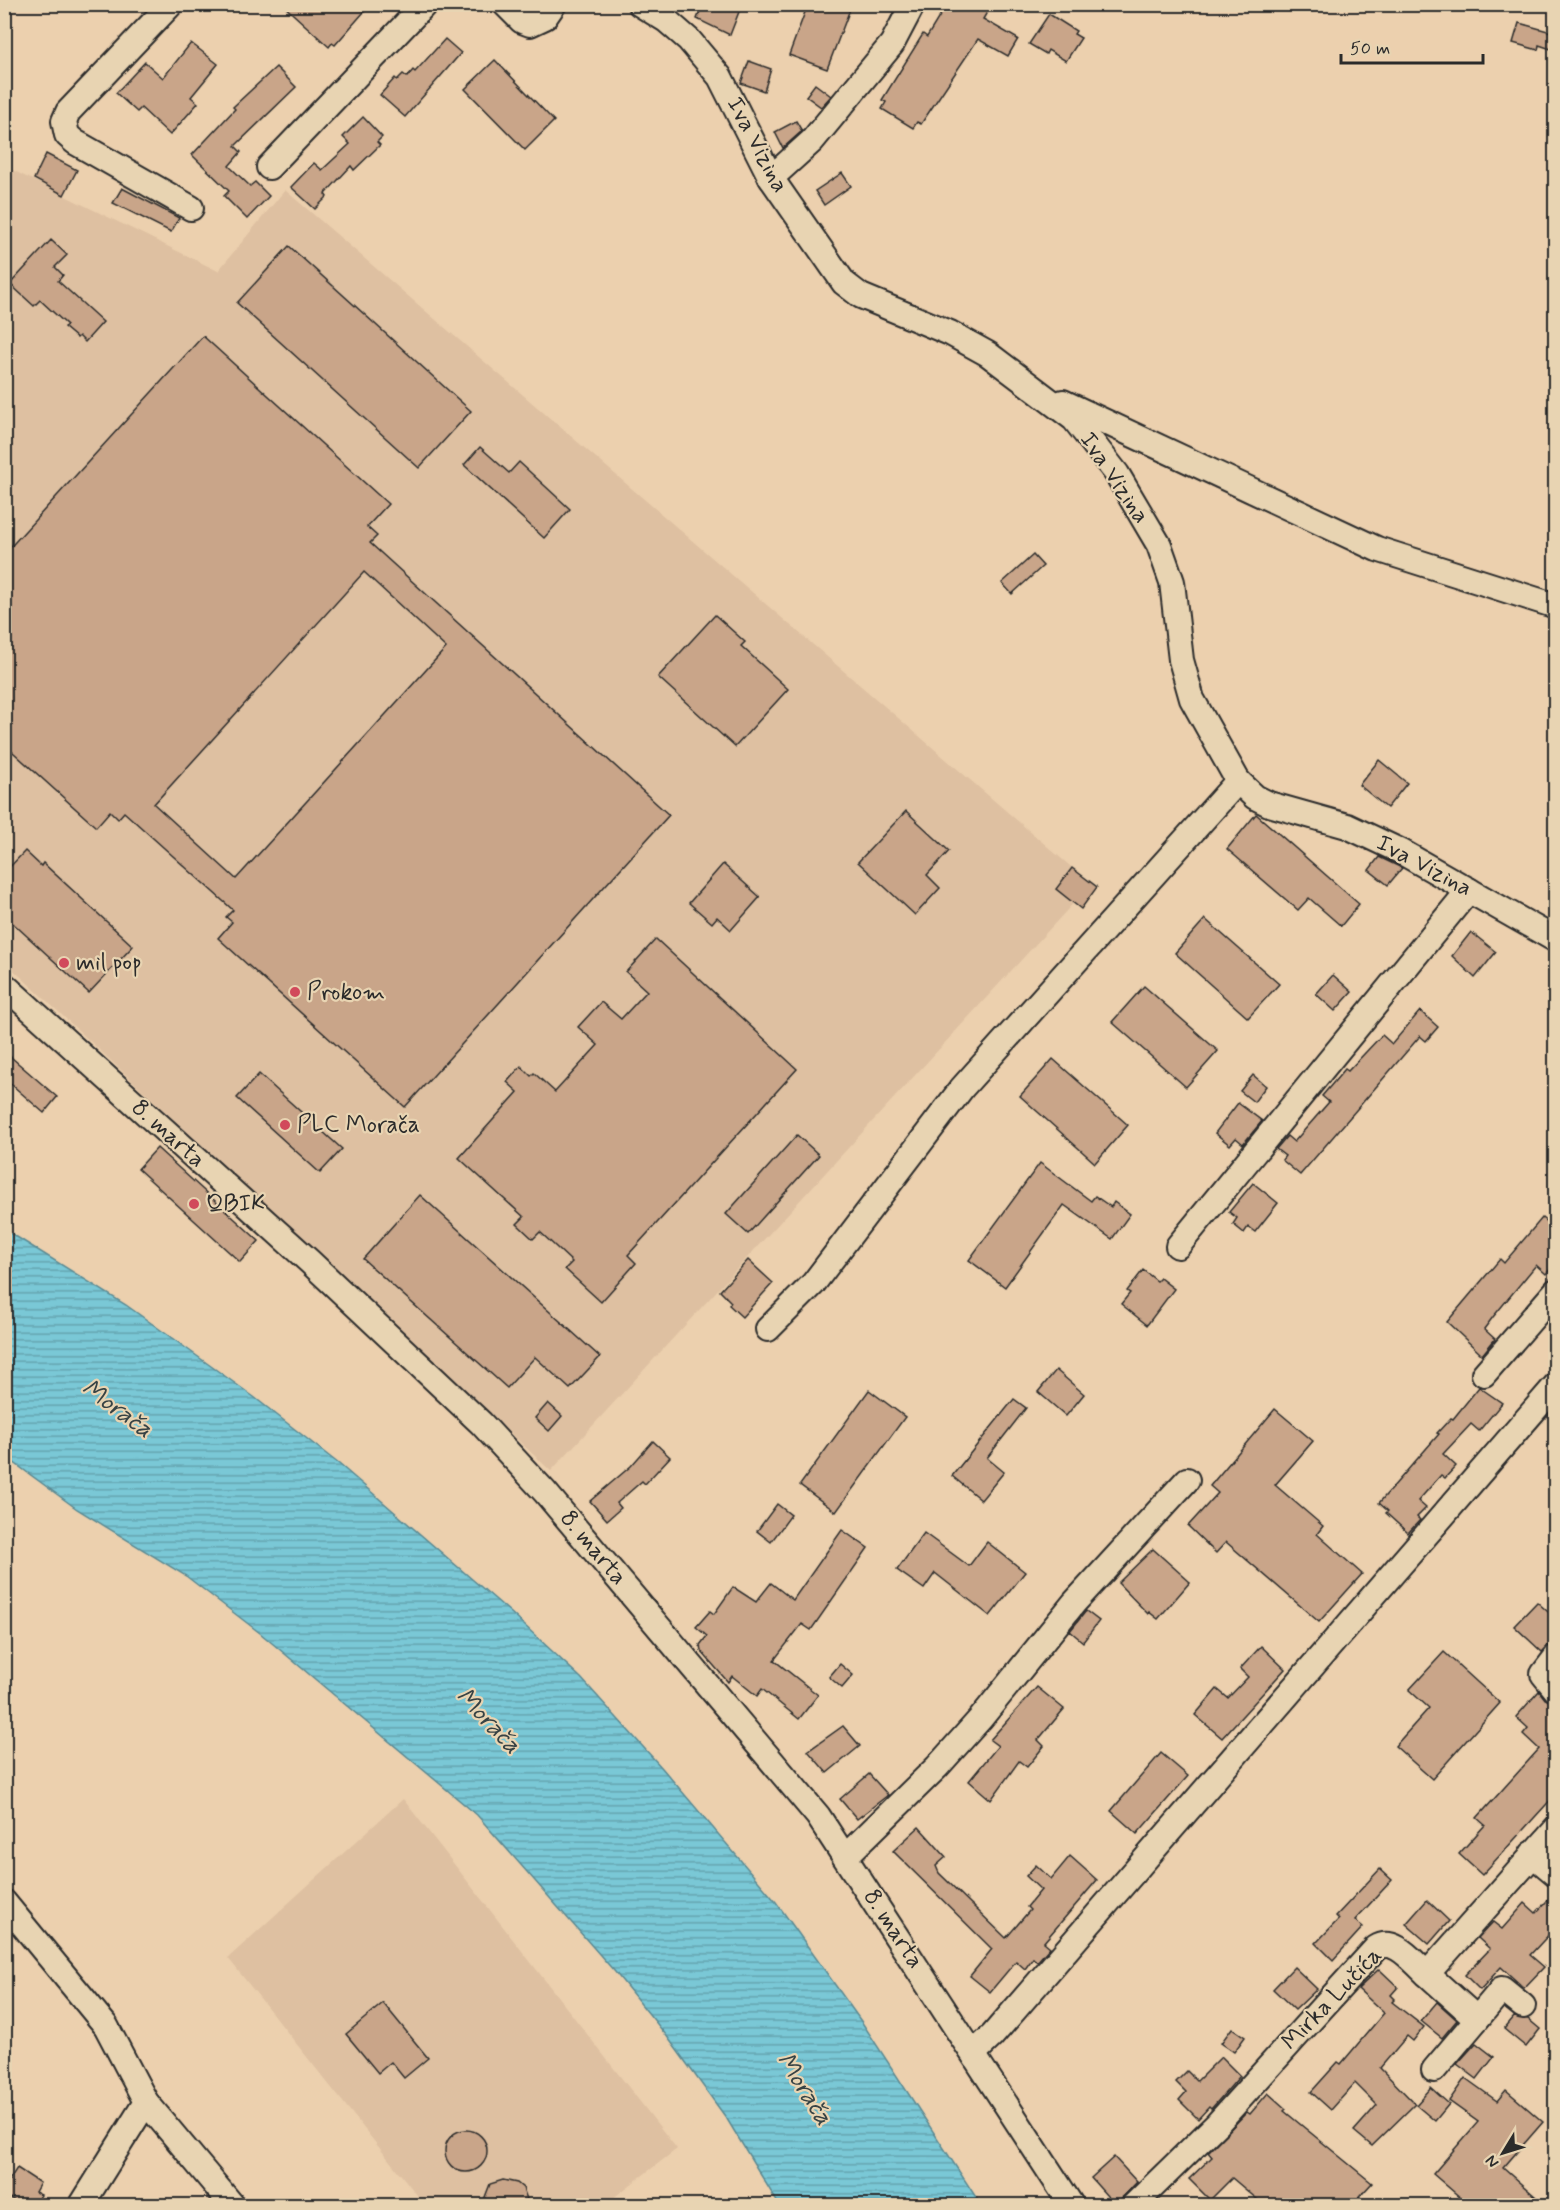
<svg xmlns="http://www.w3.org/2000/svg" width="1560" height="2210" viewBox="0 0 1560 2210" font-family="Mynerve,sans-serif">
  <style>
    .built { fill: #dec0a1 }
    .water { fill: url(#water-rules); stroke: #5a8992; stroke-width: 1.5 }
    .building { fill: #c9a589; stroke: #2b2b2b; stroke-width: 1.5; fill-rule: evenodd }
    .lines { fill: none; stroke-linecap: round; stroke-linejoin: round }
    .minor-casing { stroke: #2b2b2b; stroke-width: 28 }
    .minor { stroke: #e8d4b2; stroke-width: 24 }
    .poi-dot { fill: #d1495b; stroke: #e8d4b2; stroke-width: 2 }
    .labels { text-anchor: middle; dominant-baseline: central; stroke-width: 4.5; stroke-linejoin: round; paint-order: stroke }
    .street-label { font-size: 24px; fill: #2b2b2b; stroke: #e8d4b2 }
    .poi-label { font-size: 24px; fill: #2b2b2b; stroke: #e8d4b2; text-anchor: start }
    .water-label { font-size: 26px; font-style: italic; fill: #374345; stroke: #e8d4b2 }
  </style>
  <defs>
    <pattern id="water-rules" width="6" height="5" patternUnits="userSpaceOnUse" patternTransform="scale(1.5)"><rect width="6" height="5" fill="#7ac8d6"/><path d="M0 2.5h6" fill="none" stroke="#64a3ae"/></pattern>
  </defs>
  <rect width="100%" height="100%" fill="#ecd0ae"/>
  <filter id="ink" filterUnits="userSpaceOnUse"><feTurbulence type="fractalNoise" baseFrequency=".0167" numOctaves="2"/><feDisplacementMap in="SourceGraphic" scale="12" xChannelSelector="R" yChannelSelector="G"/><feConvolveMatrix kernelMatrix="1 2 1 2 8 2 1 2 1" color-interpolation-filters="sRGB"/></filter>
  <g filter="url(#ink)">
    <!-- built -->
    <g class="built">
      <polygon points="4,166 218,271 285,190 1091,884 551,1471 5,962"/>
      <polygon points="403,1799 677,2149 604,2205 425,2205 228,1958"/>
    </g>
    <!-- water -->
    <polygon class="water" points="4,1229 126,1305 254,1397 339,1464 510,1612 581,1678 662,1768 776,1902 863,2024 981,2205 779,2205 727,2119 666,2035 615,1972 477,1815 260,1633 186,1576 77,1509 5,1456"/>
    <!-- building -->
    <g class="building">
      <polygon points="282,4 371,4 335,45 332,43 329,47"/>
      <polygon points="703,4 742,4 730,35 697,19"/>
      <polygon points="808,4 852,4 827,69 789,55"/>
      <polygon points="947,4 992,4 983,19 1018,39 1008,56 978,39 921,124 917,122 913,128 882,109 886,102 882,100 923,34 927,37"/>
      <polygon points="1049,14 1076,31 1074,34 1081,38 1066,61 1048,50 1046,54 1029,44"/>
      <polygon points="1519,23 1555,33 1551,49 1539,45 1538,50 1513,43"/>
      <polygon points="445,39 461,53 405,117 380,95 395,78 397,80 403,74 407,77 413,70 415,72"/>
      <polygon points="191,43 218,64 191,97 198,103 170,135 141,108 137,112 116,93 145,62 163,78"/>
      <polygon points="495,60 554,121 525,150 465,89"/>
      <polygon points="749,61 771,69 764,91 741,83"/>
      <polygon points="276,67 296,87 235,146 241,152 229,166 250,186 255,182 269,196 247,219 224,196 229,191 192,155 235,109 233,107"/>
      <polygon points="815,84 831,96 821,107 806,96"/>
      <polygon points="363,117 382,137 377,142 380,145 354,170 351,166 325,194 327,197 315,209 291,187 314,163 322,170 350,144 343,137"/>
      <polygon points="796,121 802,131 783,148 775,132"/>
      <polygon points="46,154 77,170 64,195 34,179"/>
      <polygon points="842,173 851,186 824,205 815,191"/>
      <polygon points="122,188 179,218 171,232 113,203"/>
      <polygon points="51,240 67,255 55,267 63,275 58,281 103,322 85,342 79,336 77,338 64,327 67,325 40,300 34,306 10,284"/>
      <polygon points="289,246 471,411 419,468 237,303"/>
      <path d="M203 336 388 504 367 527 377 536 370 543 669 815 405 1107 218 938 232 922 226 917 233 910 124 812 118 819 110 811 96 827 4 744V554ZM364 572 446 648 236 879 154 804Z"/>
      <polygon points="480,447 509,473 519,462 570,509 544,538 464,465"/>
      <polygon points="1033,555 1043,566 1012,594 1002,583"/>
      <polygon points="715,615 745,642 741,646 788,689 735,747 658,677"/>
      <polygon points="1379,760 1407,783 1387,808 1359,785"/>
      <polygon points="906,811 949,851 927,875 940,888 915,915 858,862"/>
      <polygon points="1256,814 1359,904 1341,926 1309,898 1298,910 1227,849"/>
      <polygon points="25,851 41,866 43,863 133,946 89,993 4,915 4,906 11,899 4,893 4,873"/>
      <polygon points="1379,857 1402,868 1388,885 1369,870"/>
      <polygon points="723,864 760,897 731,930 717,917 712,923 689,903"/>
      <polygon points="1072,868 1097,887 1081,909 1056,889"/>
      <polygon points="1205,919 1279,984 1248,1018 1175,953"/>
      <polygon points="1471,932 1496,952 1475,978 1452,956"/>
      <polygon points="656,939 797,1069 628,1255 636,1263 601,1302 565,1269 572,1262 540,1232 533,1239 517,1224 524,1217 459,1158 518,1092 507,1082 521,1066 531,1076 534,1073 555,1092 598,1045 578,1027 601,1002 621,1019 647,991 626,972"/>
      <polygon points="1333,975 1352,992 1335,1011 1316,994"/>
      <polygon points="1144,986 1218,1051 1186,1087 1112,1022"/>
      <polygon points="1420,1011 1438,1027 1426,1041 1420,1036 1300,1175 1282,1160 1285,1156 1276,1149 1287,1136 1294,1142 1329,1102 1322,1096 1345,1069 1348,1071 1382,1035 1392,1044"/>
      <polygon points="4,1051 57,1097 44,1113 4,1078"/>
      <polygon points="1053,1059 1128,1125 1095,1163 1020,1096"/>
      <polygon points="259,1074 342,1149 320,1173 237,1098"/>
      <polygon points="1253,1075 1266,1086 1254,1102 1240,1091"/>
      <polygon points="1238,1103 1262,1121 1243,1144 1236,1138 1230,1145 1215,1133"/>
      <polygon points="797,1135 819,1155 748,1234 726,1214"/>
      <polygon points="157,1148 259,1241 240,1262 138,1169"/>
      <polygon points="1040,1163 1091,1201 1095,1196 1111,1207 1114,1202 1130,1214 1112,1239 1064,1205 1005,1287 969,1260"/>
      <polygon points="1253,1183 1278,1203 1255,1232 1248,1227 1244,1233 1233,1224 1237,1218 1229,1212"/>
      <polygon points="420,1195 600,1357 570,1389 535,1357 507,1388 363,1259"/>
      <polygon points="1542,1218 1556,1230 1556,1263 1546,1274 1536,1265 1493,1317 1484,1329 1495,1339 1482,1355 1447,1322 1500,1259 1504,1263"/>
      <polygon points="748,1260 773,1283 742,1317 729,1305 731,1302 720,1291"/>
      <polygon points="1143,1270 1157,1281 1160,1278 1174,1289 1147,1325 1121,1304 1130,1293 1127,1291"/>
      <polygon points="1056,1370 1084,1394 1066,1416 1038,1392"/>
      <polygon points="1479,1387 1502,1403 1479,1431 1471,1424 1443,1454 1456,1466 1445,1478 1441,1475 1418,1501 1426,1508 1417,1517 1420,1520 1408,1533 1386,1513 1388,1511 1379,1503 1439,1434 1437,1433 1451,1418 1453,1419"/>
      <polygon points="869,1390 905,1417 836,1512 800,1485"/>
      <polygon points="1014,1399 1026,1408 987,1458 1004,1472 981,1500 952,1476"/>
      <polygon points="548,1403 562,1416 549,1431 535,1418"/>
      <polygon points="1275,1409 1313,1441 1275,1485 1323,1526 1317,1534 1362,1574 1319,1622 1226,1542 1216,1553 1188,1526 1218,1493 1210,1486"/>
      <polygon points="653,1441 670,1457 645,1484 642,1481 617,1503 621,1508 607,1520 590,1501 631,1466"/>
      <polygon points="777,1504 791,1515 771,1542 757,1531"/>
      <polygon points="842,1530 868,1548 811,1630 802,1624 774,1660 818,1695 799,1719 762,1689 757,1696 732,1676 728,1682 701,1651 700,1645 707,1636 696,1627 710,1611 714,1614 733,1587 756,1602 771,1583 793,1600"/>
      <polygon points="924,1533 969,1566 987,1542 1025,1572 990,1616 935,1573 924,1589 897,1570"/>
      <polygon points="1153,1549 1190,1582 1158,1619 1149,1612 1148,1614 1118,1583"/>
      <polygon points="1537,1602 1556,1619 1556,1643 1550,1644 1542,1652 1514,1626"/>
      <polygon points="1086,1611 1099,1621 1083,1642 1070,1631"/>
      <polygon points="1261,1646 1285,1669 1222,1738 1195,1715 1217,1689 1228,1698 1248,1677 1240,1669"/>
      <polygon points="1444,1652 1500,1703 1432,1779 1395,1746 1429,1708 1409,1690"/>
      <polygon points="840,1664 853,1675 842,1688 829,1677"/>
      <polygon points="1037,1687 1064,1709 1038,1740 1044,1746 1027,1767 1019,1761 991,1800 969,1781 998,1746 990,1740"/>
      <polygon points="1539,1691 1545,1699 1556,1704 1556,1794 1482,1875 1459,1854 1485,1825 1477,1818 1539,1749 1523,1734 1528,1728 1516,1717"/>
      <polygon points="843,1726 860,1746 827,1773 808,1751"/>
      <polygon points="1161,1753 1188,1776 1137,1834 1111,1811"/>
      <polygon points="869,1774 888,1795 857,1819 840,1799"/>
      <polygon points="919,1827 946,1857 936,1866 939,1873 1006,1938 1030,1910 1027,1907 1041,1890 1026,1876 1036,1865 1051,1879 1070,1856 1097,1880 1044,1942 1050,1947 1037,1962 1033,1958 1025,1969 1016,1961 990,1992 970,1976 992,1949 893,1851"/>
      <polygon points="1380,1869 1392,1880 1355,1920 1363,1927 1333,1960 1316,1943 1339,1919 1336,1916"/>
      <polygon points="1556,1891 1556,1927 1530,1955 1544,1967 1524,1988 1501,1967 1480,1990 1465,1975 1490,1949 1478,1938 1493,1922 1502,1929 1525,1903 1536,1913"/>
      <polygon points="1427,1900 1449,1921 1429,1944 1406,1924"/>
      <polygon points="1294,1967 1317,1989 1295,2010 1273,1989"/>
      <polygon points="1379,1969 1398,1987 1391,1995 1395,1999 1392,2002 1424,2027 1413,2041 1407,2036 1380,2068 1415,2104 1372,2146 1354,2131 1377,2105 1355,2083 1331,2110 1311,2092 1338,2062 1341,2064 1384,2013 1358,1989"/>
      <polygon points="1437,2002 1457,2020 1442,2038 1421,2021"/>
      <polygon points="383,2003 428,2058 404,2078 391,2062 378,2073 346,2034"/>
      <polygon points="1514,2017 1528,2019 1540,2029 1526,2047 1504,2029"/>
      <polygon points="1232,2028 1245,2037 1234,2052 1221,2043"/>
      <polygon points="1476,2043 1494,2057 1477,2079 1457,2064"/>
      <polygon points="1221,2057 1240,2076 1211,2109 1209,2107 1198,2119 1179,2100 1186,2092 1176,2082 1187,2071 1197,2081"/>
      <polygon points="1465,2078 1497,2101 1506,2090 1543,2122 1503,2168 1545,2205 1469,2205 1433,2174 1478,2122 1449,2101"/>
      <polygon points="1431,2088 1449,2104 1435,2121 1416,2105"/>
      <polygon points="1268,2093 1286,2109 1284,2111 1372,2183 1352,2205 1264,2205 1232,2178 1210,2200 1189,2179 1212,2157 1208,2152 1247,2112 1250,2114"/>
      <circle cx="466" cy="2151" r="21"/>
      <polygon points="1114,2157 1137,2182 1115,2205 1091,2178"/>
      <polygon points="17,2168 40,2183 35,2192 41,2195 34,2205 22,2205 4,2195 4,2188"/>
      <polygon points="503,2180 517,2183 523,2188 529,2205 482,2205 490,2184"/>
    </g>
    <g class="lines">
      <!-- minor casing -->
      <g class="minor-casing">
        <g id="minor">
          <polyline points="171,4 68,112 64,121 67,135 75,142 191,208"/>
          <polyline points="505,4 522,21 530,24 545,17 554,4"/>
          <polyline points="640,4 666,20 689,40 720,77 771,178 844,283 861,296 950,333 988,354 1074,419 1117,474 1159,545 1172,582 1181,660 1192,699 1238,781 1255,797 1269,804 1347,826 1400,851 1556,940"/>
          <polyline points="269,167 425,4"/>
          <polyline points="771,178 812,141 892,44 913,4"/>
          <polyline points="1063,402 1377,549 1556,606"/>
          <polyline points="4,985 309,1261 481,1423 545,1492 818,1816 1072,2206"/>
          <polyline points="1178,1246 1469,890"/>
          <polyline points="768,1329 813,1284 962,1088 1238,781"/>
          <polyline points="1484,1374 1556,1291"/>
          <polyline points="1556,1657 1543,1674 1556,1690"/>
          <polyline points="1532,1854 1556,1874"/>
          <polyline points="846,1856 937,1767 981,1718 1074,1603 1187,1480"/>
          <polyline points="4,1902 106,2026 146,2102 81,2206"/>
          <polyline points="1427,1974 1477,2019 1502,1989 1523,2006"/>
          <polyline points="974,2053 992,2036 1556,1385"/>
          <polyline points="1434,2070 1477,2019"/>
          <polyline points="146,2102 233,2206"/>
          <path d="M1133 2206 1217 2124 1376 1948C1395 1936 1413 1962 1427 1974L1556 1829"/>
        </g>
      </g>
      <!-- minor -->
      <use href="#minor" class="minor"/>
    </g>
  </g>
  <!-- markers -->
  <g class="poi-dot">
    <circle cx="64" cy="963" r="6"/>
    <circle cx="295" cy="992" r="6"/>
    <circle cx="285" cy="1125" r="6"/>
    <circle cx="194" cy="1204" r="6"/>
  </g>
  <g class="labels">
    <!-- street labels -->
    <g class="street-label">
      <text transform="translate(757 145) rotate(62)">Iva Vizina</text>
      <text transform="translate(1114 478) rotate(56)">Iva Vizina</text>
      <text transform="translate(1424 866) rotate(28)">Iva Vizina</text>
      <text transform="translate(168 1134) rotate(42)">8. marta</text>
      <text transform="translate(593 1548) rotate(50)">8. marta</text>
      <text transform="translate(893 1929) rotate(57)">8. marta</text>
      <text transform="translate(1332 1999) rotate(-46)">Mirka Lučića</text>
    </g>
    <!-- poi labels -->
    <g class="poi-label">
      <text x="76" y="963">mil pop</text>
      <text x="307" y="992">Prokom</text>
      <text x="297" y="1125">PLC Morača</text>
      <text x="206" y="1204">QBIK</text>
    </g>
    <!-- water labels -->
    <g class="water-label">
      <text transform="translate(117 1409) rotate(36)">Morača</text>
      <text transform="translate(488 1721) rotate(46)">Morača</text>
      <text transform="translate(804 2089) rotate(57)">Morača</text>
    </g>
  </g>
  <!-- margin -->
  <rect width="1560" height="2210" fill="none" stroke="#e8d4b2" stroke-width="24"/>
  <rect x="12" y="12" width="1536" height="2186" fill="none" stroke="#2b2b2b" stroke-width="2" filter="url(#ink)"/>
  <!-- north arrow -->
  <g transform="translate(1503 2153) rotate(232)" stroke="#e8d4b2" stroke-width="4.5" paint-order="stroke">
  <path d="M0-4.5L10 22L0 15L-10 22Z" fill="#2b2b2b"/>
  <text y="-9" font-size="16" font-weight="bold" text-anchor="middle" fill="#2b2b2b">N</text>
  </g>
  <!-- scale -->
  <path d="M1341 54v9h142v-9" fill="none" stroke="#2b2b2b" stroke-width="3"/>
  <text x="1350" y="54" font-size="18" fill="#2b2b2b" stroke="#e8d4b2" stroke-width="4.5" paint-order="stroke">50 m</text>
</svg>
